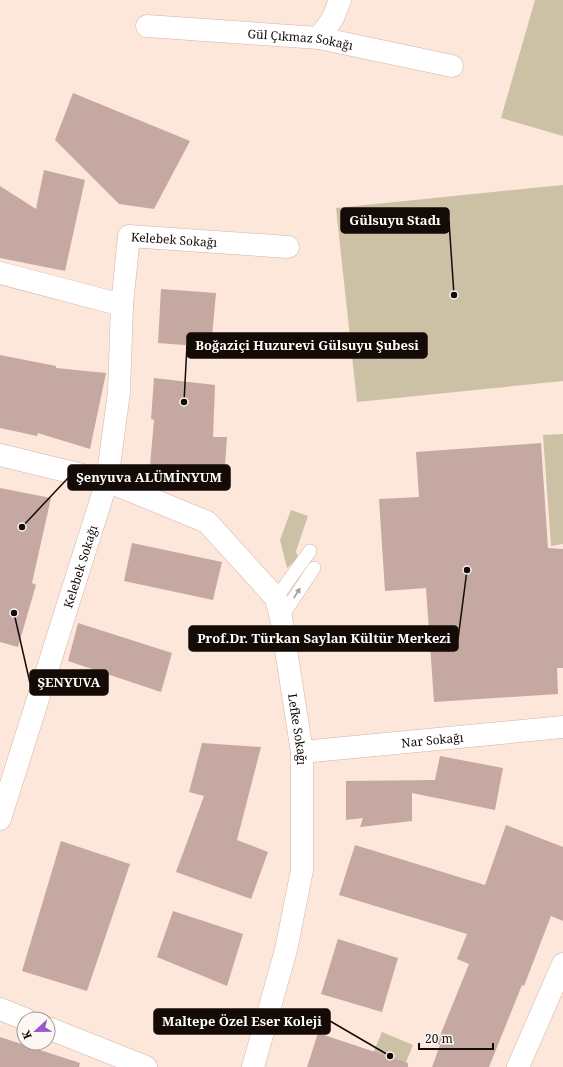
<svg xmlns="http://www.w3.org/2000/svg" width="563" height="1067" viewBox="0 0 563 1067" font-family="'Noto Serif',serif">
  <style>
    .green { fill: #ccc1a5 }
    .building { fill: #c6a8a3 }
    .lines { fill: none; stroke-linecap: round; stroke-linejoin: round }
    .lane-casing { stroke: #d0b5a8; stroke-width: 14 }
    .street-casing { stroke: #d0b5a8; stroke-width: 23 }
    .lane { stroke: #fff; stroke-width: 13 }
    .street { stroke: #fff; stroke-width: 22 }
    .oneway { fill: #a19d9c }
    .labels { text-anchor: middle; dominant-baseline: central; stroke-width: 4; stroke-linejoin: round; paint-order: stroke }
    .street-label { font-size: 12px; fill: #140b07; stroke: #fdf7f4 }
    .leader { fill: none; stroke: #140b07; stroke-width: 1.5 }
    .callout-dot { fill: #140b07; stroke: #fdf7f4; stroke-width: 1.5 }
    .callout { fill: #140b07; stroke: #140b07; stroke-width: 1.5 }
    .callout-label { font-size: 13px; text-anchor: middle; font-weight: bold; fill: #fff }
  </style>
  <rect width="100%" height="100%" fill="#fde6da"/>
  <!-- green -->
  <g class="green">
    <polygon points="535,0 563,0 563,136 501,118"/>
    <polygon points="563,185 563,381 357,402 336,208"/>
    <polygon points="563,434 563,544 551,546 543,435"/>
    <polygon points="291,510 308,516 296,551 298,558 287,568 280,540"/>
    <polygon points="382,1032 413,1045 404,1067 367,1067"/>
  </g>
  <!-- building -->
  <g class="building">
    <polygon points="73,93 190,141 154,209 119,204 55,140"/>
    <polygon points="44,170 85,180 65,271 0,258 0,186 36,209"/>
    <polygon points="161,289 216,293 211,347 158,343"/>
    <polygon points="0,355 56,366 56,368 106,373 90,449 38,433 37,436 0,428"/>
    <polygon points="154,378 215,385 213,437 227,437 224,479 150,466 154,420 151,419"/>
    <polygon points="541,443 548,548 563,549 563,668 557,668 558,694 434,702 426,588 385,591 379,499 419,497 416,452"/>
    <polygon points="0,488 51,498 32,583 36,585 18,647 0,642"/>
    <polygon points="132,543 222,562 213,600 124,581"/>
    <polygon points="78,623 172,653 161,692 68,661"/>
    <polygon points="202,743 261,747 237,840 268,852 251,899 176,872 204,796 189,792"/>
    <polygon points="440,756 503,768 495,810 412,793 412,821 360,827 363,818 346,820 346,781 435,780"/>
    <polygon points="506,825 563,847 563,921 551,916 524,986 522,985 489,1067 432,1067 440,1045 437,1043 469,964 457,959 467,934 339,895 355,845 485,885"/>
    <polygon points="61,841 130,864 87,991 22,971"/>
    <polygon points="173,911 243,934 227,986 157,957"/>
    <polygon points="338,939 398,958 382,1012 321,994"/>
    <polygon points="318,1033 408,1063 408,1067 307,1067"/>
    <polygon points="0,1037 80,1063 79,1067 0,1067"/>
  </g>
  <g class="lines">
    <!-- lane casing -->
    <g class="lane-casing">
      <g id="lane">
        <polyline points="276,598 310,551"/>
        <polyline points="281,618 314,568"/>
      </g>
    </g>
    <!-- street casing -->
    <g class="street-casing">
      <g id="street">
        <path id="s1" d="M147 26 319 38 452 66"/>
        <polyline points="319,38 333,18 340,0"/>
        <polyline points="0,273 122,305"/>
        <path id="s2" d="M0 455 107 481 207 522 276 598 281 618 302 752V870L286 950 253 1067"/>
        <path id="s3" d="M302 752 563 727"/>
        <path id="s4" d="M0 819 107 481 119 392 122 305 129 236 288 247"/>
        <polyline points="0,1009 25,1019"/>
        <polyline points="48,1028 146,1067"/>
        <polyline points="518,1067 563,964"/>
      </g>
    </g>
    <!-- lane -->
    <use href="#lane" class="lane"/>
    <!-- street -->
    <use href="#street" class="street"/>
  </g>
  <!-- one-way arrows -->
  <defs><path id="oneway-solid" d="M-6-.8H1V-3.2L6.5 0L1 3.2V.8H-6Z"/></defs>
  <use class="oneway" href="#oneway-solid" transform="translate(297 593) rotate(-57)"/>
  <g class="labels">
    <!-- street labels -->
    <g class="street-label">
      <text stroke="none"><textPath href="#s1" startOffset="154">Gül Çıkmaz Sokağı</textPath></text>
      <text stroke="none"><textPath href="#s4" startOffset="646">Kelebek Sokağı</textPath></text>
      <text stroke="none"><textPath href="#s4" startOffset="265">Kelebek Sokağı</textPath></text>
      <text stroke="none"><textPath href="#s2" startOffset="454">Lefke Sokağı</textPath></text>
      <text stroke="none"><textPath href="#s3" startOffset="131">Nar Sokağı</textPath></text>
    </g>
  </g>
  <!-- callouts -->
  <path class="leader" d="M454 295L449 221M184 402L187 345M22 527L68 478M467 570L458 639M14 613L30 683M390 1056L330 1021"/>
  <g class="callout-dot">
    <circle cx="454" cy="295" r="4"/>
    <circle cx="184" cy="402" r="4"/>
    <circle cx="22" cy="527" r="4"/>
    <circle cx="467" cy="570" r="4"/>
    <circle cx="14" cy="613" r="4"/>
    <circle cx="390" cy="1056" r="4"/>
  </g>
  <g class="callout">
    <rect x="341" y="208" width="108" height="25" rx="4"/>
    <rect x="187" y="333" width="240" height="25" rx="4"/>
    <rect x="68" y="465" width="162" height="25" rx="4"/>
    <rect x="189" y="626" width="269" height="25" rx="4"/>
    <rect x="30" y="670" width="78" height="25" rx="4"/>
    <rect x="154" y="1009" width="176" height="25" rx="4"/>
  </g>
  <g class="callout-label">
    <text x="395" y="225">Gülsuyu Stadı</text>
    <text x="307" y="350">Boğaziçi Huzurevi Gülsuyu Şubesi</text>
    <text x="149" y="482">Şenyuva ALÜMİNYUM</text>
    <text x="324" y="643">Prof.Dr. Türkan Saylan Kültür Merkezi</text>
    <text x="69" y="687">ŞENYUVA</text>
    <text x="242" y="1026">Maltepe Özel Eser Koleji</text>
  </g>
  <!-- north arrow -->
  <g transform="translate(36 1031) rotate(248)"><circle r="19" fill="#fdf7f4" stroke="#a09995"/>
  <path d="M0-3L7 15L0 10L-7 15Z" fill="#9756cc"/>
  <text y="-6" font-size="11" font-weight="bold" text-anchor="middle" fill="#140b07">K</text>
  </g>
  <!-- scale -->
  <path d="M419 1043v6h74v-6" fill="none" stroke="#140b07" stroke-width="2"/>
  <text x="425" y="1043" font-size="12" fill="#140b07" stroke="#fdf7f4" stroke-width="3" paint-order="stroke">20 m</text>
</svg>
